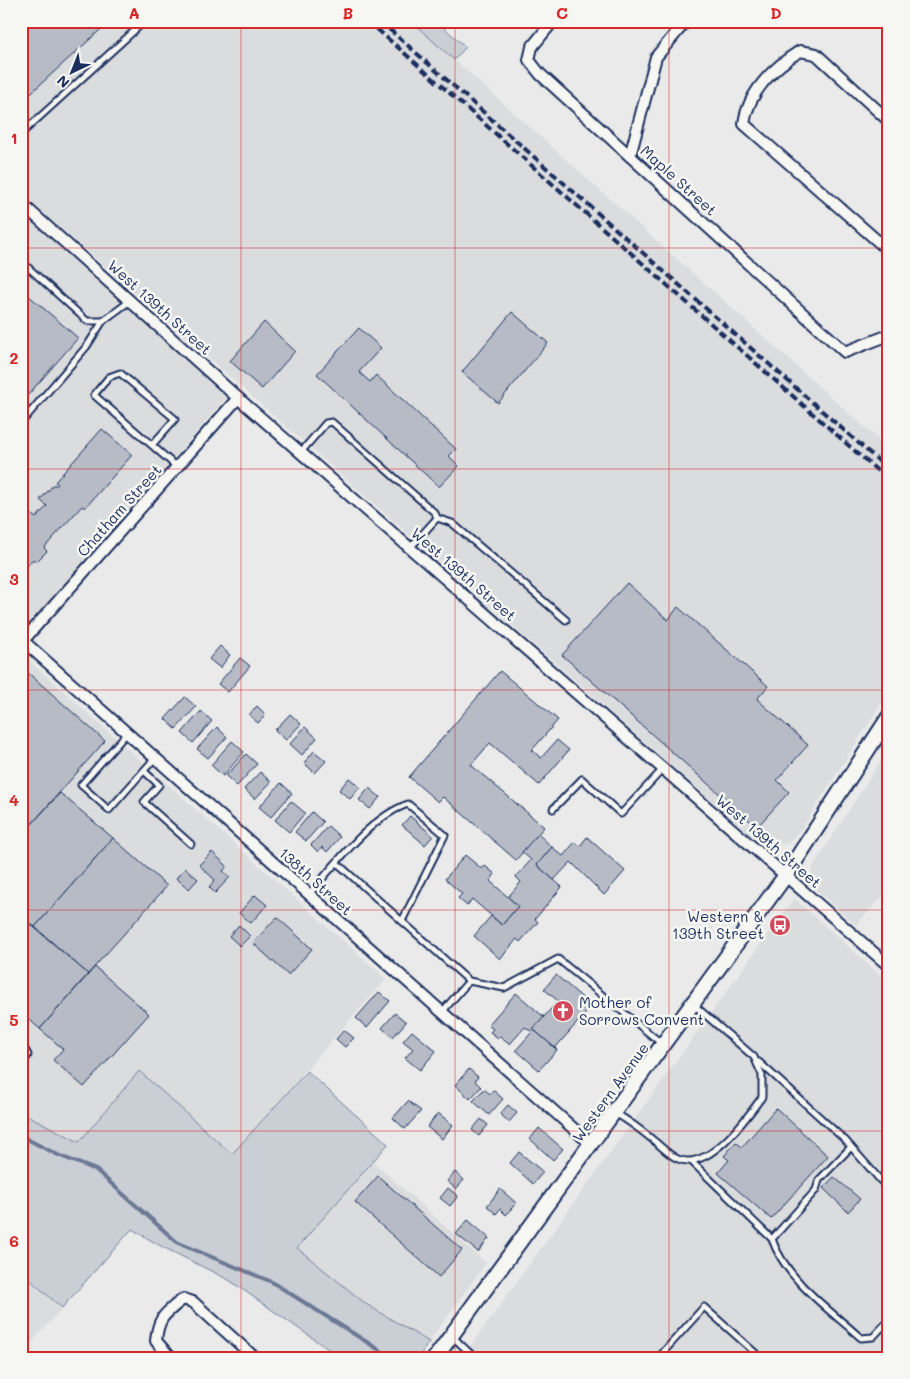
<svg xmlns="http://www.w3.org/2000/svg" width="910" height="1379" viewBox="0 0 910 1379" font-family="Mali,sans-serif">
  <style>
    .built { fill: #dadcde }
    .green { fill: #caced5; stroke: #727e9a }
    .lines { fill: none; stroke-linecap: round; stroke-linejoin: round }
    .stream { stroke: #6c7995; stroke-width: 4 }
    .building { fill: #b6bbc6; stroke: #1b2f5e }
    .lane-casing { stroke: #1b2f5e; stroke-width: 9 }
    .street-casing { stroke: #1b2f5e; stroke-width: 14 }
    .secondary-casing { stroke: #1b2f5e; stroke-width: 18 }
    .lane { stroke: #f6f6f2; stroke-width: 5 }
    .street { stroke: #f6f6f2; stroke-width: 10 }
    .secondary { stroke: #f6f6f2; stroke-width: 14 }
    .rail { stroke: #1b2f5e; stroke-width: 4; stroke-dasharray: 8 4; stroke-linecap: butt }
    .grid { fill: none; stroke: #d62828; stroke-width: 1; stroke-opacity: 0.55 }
    .labels { text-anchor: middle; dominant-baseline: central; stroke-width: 5; stroke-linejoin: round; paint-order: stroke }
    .street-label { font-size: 15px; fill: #1b2f5e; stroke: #f6f6f2 }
    .poi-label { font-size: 15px; fill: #1b2f5e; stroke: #f6f6f2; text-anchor: end }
    .neatline { fill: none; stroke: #d62828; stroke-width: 2 }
    .grid-label { font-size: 16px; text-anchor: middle; font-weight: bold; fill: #d62828 }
  </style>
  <rect width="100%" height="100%" fill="#e9eae9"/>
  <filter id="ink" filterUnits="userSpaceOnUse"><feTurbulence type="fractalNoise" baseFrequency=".02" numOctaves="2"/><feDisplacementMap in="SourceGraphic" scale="10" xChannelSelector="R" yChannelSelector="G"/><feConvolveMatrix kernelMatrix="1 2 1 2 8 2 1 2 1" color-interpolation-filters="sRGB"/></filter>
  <g filter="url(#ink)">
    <!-- built -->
    <g class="built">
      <polygon points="21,21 411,21 889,449 889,691 802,828 788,843 773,846 756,840 21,193"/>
      <polygon points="21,213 228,396 21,633"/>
      <polygon points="25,657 386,979 232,1154 139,1071 78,1142 21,1112 21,662"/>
      <polygon points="889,748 889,889 856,925 812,886 812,868"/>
      <polygon points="794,898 889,983 889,1358 462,1358"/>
      <polygon points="373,1162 486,1263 429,1342 366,1304 297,1248"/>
      <polygon points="21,1272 62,1308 21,1355"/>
    </g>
    <!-- green -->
    <g class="green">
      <polygon points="411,21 436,21 466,47 454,60"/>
      <polygon points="139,1071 232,1154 307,1071 388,1144 297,1248 366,1304 429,1342 418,1358 341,1358 229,1280 157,1244 132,1229 62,1308 21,1272 21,1112 79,1142"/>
    </g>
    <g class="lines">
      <!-- stream -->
      <polyline class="stream" points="21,1136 58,1155 96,1170 178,1243 272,1282 392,1358"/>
    </g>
    <!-- building -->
    <g class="building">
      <polygon points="21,21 110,21 21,102"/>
      <polygon points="21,289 78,338 21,403"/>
      <polygon points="512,312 548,343 498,403 462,372"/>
      <polygon points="264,322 295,351 262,389 230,361"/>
      <polygon points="359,328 381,348 359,372 370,382 376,375 456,449 449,456 459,466 439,487 317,374"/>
      <polygon points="102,429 132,455 85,508 82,506 44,548 47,551 36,562 33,559 22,572 21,524 31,514 36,518 47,506 40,500 54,484 56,486 58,484 55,482"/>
      <polygon points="627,583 668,620 678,607 768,686 757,699 808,745 777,780 789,792 757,827 562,655"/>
      <polygon points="220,646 230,655 220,668 209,659"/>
      <polygon points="240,658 250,666 228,692 218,684"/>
      <polygon points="25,670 105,741 21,836 21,675"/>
      <polygon points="500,671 558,720 532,750 541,758 557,740 569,750 539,785 490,743 471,765 544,827 516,860 443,797 438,802 409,777"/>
      <polygon points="185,697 196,707 176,729 165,719"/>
      <polygon points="257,706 266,715 258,723 249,715"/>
      <polygon points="201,711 212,721 193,743 182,733"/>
      <polygon points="290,714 301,724 286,740 275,730"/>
      <polygon points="217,727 227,737 208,758 197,749"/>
      <polygon points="305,727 317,738 302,755 290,744"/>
      <polygon points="232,741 244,752 223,776 211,765"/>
      <polygon points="314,751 326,761 315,773 304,763"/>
      <polygon points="246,754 257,764 237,786 226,776"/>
      <polygon points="260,772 271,782 255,799 244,789"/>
      <polygon points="349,778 360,787 350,799 339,790"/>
      <polygon points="281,783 292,793 271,817 259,807"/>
      <polygon points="369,788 380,797 370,809 359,800"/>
      <polygon points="60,793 113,838 35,927 21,916 21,836"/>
      <polygon points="291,801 305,813 289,832 275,820"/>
      <polygon points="312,812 323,822 306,841 295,832"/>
      <polygon points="410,816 433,836 425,845 402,825"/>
      <polygon points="328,826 340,837 327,852 322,847 318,852 311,845"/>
      <polygon points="538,834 552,847 537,865 562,887 535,919 538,922 520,942 517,939 500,959 474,936 491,916 502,925 518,906 508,897 521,882 516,877 531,860 522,852"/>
      <polygon points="587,837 625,871 604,895 571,862 554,880 537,865 552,847 563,856 575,842 580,846"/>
      <polygon points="113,838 167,886 88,974 35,927"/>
      <polygon points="212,852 227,866 223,871 230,877 215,893 209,887 215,880 199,865"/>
      <polygon points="465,855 482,869 485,866 495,874 490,881 518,906 502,925 472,899 467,906 458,898 462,894 445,879"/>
      <polygon points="185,868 198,879 189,889 176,878"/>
      <polygon points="255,895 267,905 251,923 239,913"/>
      <polygon points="21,916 88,974 40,1029 21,1012"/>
      <polygon points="277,917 312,949 288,975 253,943"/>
      <polygon points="239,925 250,936 240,946 229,936"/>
      <polygon points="95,967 149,1014 84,1087 53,1060 63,1049 40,1029"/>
      <polygon points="556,975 592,1006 555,1048 533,1029 558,1001 544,989"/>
      <polygon points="379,992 390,1001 367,1028 356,1018"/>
      <polygon points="516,993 544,1017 533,1029 557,1050 539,1070 516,1050 532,1032 525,1027 510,1044 500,1036 498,1038 490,1032 493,1029 488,1025"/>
      <polygon points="395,1013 406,1022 393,1037 382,1028"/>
      <polygon points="344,1030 354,1038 345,1047 336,1039"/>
      <polygon points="412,1031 436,1051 420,1070 405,1058 413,1049 403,1041"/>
      <polygon points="469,1069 478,1077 475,1081 481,1087 470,1099 455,1085"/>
      <polygon points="484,1089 490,1094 493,1090 503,1099 489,1115 473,1101"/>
      <polygon points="408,1101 421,1111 405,1129 393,1118"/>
      <polygon points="508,1105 517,1113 509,1122 500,1114"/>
      <polygon points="776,1108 828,1156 771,1219 718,1173 729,1160 724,1156 736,1142 742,1147"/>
      <polygon points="438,1113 453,1125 442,1139 427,1127"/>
      <polygon points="481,1119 488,1125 479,1136 472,1130"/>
      <polygon points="539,1128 563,1149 553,1160 530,1139"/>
      <polygon points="519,1152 543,1172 533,1184 510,1163"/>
      <polygon points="455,1172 464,1180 456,1189 447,1181"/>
      <polygon points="378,1176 462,1250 439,1277 355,1202"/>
      <polygon points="834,1177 860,1199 848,1212 823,1188"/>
      <polygon points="448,1188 458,1196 450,1206 440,1198"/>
      <polygon points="500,1189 516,1203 506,1215 500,1209 496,1214 487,1206"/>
      <polygon points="468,1220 489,1238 478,1252 456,1234"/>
    </g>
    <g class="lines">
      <!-- lane casing -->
      <g class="lane-casing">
        <g id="lane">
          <polyline points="21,134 145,21"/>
          <polyline points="21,261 87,321 103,321 130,301"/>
          <polyline points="21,423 87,346 103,321"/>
          <polyline points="152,445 175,419 120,373 109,377 94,395 177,467"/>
          <polyline points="301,452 326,423 332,422 435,513 437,518 410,548"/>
          <polyline points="437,518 452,523 566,620"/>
          <polyline points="127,733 81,785 109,810 155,758"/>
          <polyline points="144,771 159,785 144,802 191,844"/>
          <polyline points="553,809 582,779 621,814 663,769"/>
          <polyline points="337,863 469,981 504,988 558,959 661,1043"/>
          <path d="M309 894C336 864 370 817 408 804L445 835 402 921"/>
          <polyline points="442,1012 469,981"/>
          <polyline points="21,1042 28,1055 21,1069"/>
          <polyline points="759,1062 845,1140 889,1190"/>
          <path d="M615 1113C629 1121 641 1130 653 1140 661 1146 669 1155 678 1159 708 1172 746 1119 762 1097V1075L754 1057 694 1005"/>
          <path d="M692 1162 772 1239C786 1280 830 1310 861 1338L873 1337 889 1320"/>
          <polyline points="772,1239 816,1190 819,1180 851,1147"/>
          <polyline points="452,1336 475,1358"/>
          <polyline points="658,1358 704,1307 761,1358"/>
        </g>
      </g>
      <!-- street casing -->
      <g class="street-casing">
        <g id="street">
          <polyline points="553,21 532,47 529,60 540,74 845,352 889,335"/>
          <path d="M889 121 816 54 800 51C774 67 748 92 744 124L889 251"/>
          <polyline points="630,156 656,57 686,21"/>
          <polyline points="21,203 238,398 889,966"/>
          <polyline points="21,639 592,1145"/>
          <polyline points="21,643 238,398"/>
          <path d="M171 1358 156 1341C158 1317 165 1314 183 1299L193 1302 255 1358"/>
        </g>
      </g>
      <!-- secondary casing -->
      <g class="secondary-casing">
        <polyline id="secondary" points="435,1358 786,875 889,717"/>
      </g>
      <!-- lane -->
      <use href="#lane" class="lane"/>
      <!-- street -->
      <use href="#street" class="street"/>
      <!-- secondary -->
      <use href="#secondary" class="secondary"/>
      <!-- rail -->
      <g class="rail">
        <polyline points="368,21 889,481"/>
        <polyline points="380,21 889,470"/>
      </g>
    </g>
  </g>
  <!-- grid -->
  <path class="grid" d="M241 21V1358M455 21V1358M669 21V1358M21 248H889M21 469H889M21 690H889M21 910H889M21 1131H889"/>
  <!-- icons -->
  <defs>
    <g id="bus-disc" transform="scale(1.125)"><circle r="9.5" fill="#d1495b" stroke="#f6f6f2"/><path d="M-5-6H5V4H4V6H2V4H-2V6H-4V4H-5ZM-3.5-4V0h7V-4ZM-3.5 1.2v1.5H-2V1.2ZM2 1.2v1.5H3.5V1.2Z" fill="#fff"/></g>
    <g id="church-disc" transform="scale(1.125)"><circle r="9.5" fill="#d1495b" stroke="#f6f6f2"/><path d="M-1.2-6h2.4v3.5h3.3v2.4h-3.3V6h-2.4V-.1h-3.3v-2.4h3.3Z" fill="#fff"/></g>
  </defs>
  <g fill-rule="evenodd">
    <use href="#bus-disc" x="780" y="925"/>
    <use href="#church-disc" x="563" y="1011"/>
  </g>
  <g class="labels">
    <!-- street labels -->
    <g class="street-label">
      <text transform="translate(679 180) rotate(42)">Maple Street</text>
      <text transform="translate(160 307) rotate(42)">West 139th Street</text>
      <text transform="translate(119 510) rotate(-48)">Chatham Street</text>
      <text transform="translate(464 574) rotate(41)">West 139th Street</text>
      <text transform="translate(769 841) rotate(41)">West 139th Street</text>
      <text transform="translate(316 881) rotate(42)">138th Street</text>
      <text transform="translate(610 1092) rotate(-54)">Western Avenue</text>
    </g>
    <!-- poi labels -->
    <g class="poi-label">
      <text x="764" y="916">Western &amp;<tspan x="764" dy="17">139th Street</tspan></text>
      <text x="579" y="1002" text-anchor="start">Mother of<tspan x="579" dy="17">Sorrows Convent</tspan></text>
    </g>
  </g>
  <!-- margin -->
  <rect width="910" height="1379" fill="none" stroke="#f6f6f2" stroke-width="55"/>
  <!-- north arrow -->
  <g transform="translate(72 72) rotate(223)" stroke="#f6f6f2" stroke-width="4" paint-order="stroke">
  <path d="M0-4L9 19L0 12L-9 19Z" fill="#1b2f5e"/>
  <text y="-8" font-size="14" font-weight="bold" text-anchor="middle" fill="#1b2f5e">N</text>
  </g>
  <rect x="28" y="28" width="854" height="1324" class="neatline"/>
  <g class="grid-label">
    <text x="134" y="19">A</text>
    <text x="348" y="19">B</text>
    <text x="562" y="19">C</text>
    <text x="776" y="19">D</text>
    <text x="14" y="144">1</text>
    <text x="14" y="364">2</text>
    <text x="14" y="585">3</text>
    <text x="14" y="806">4</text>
    <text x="14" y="1026">5</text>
    <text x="14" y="1247">6</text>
  </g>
</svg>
